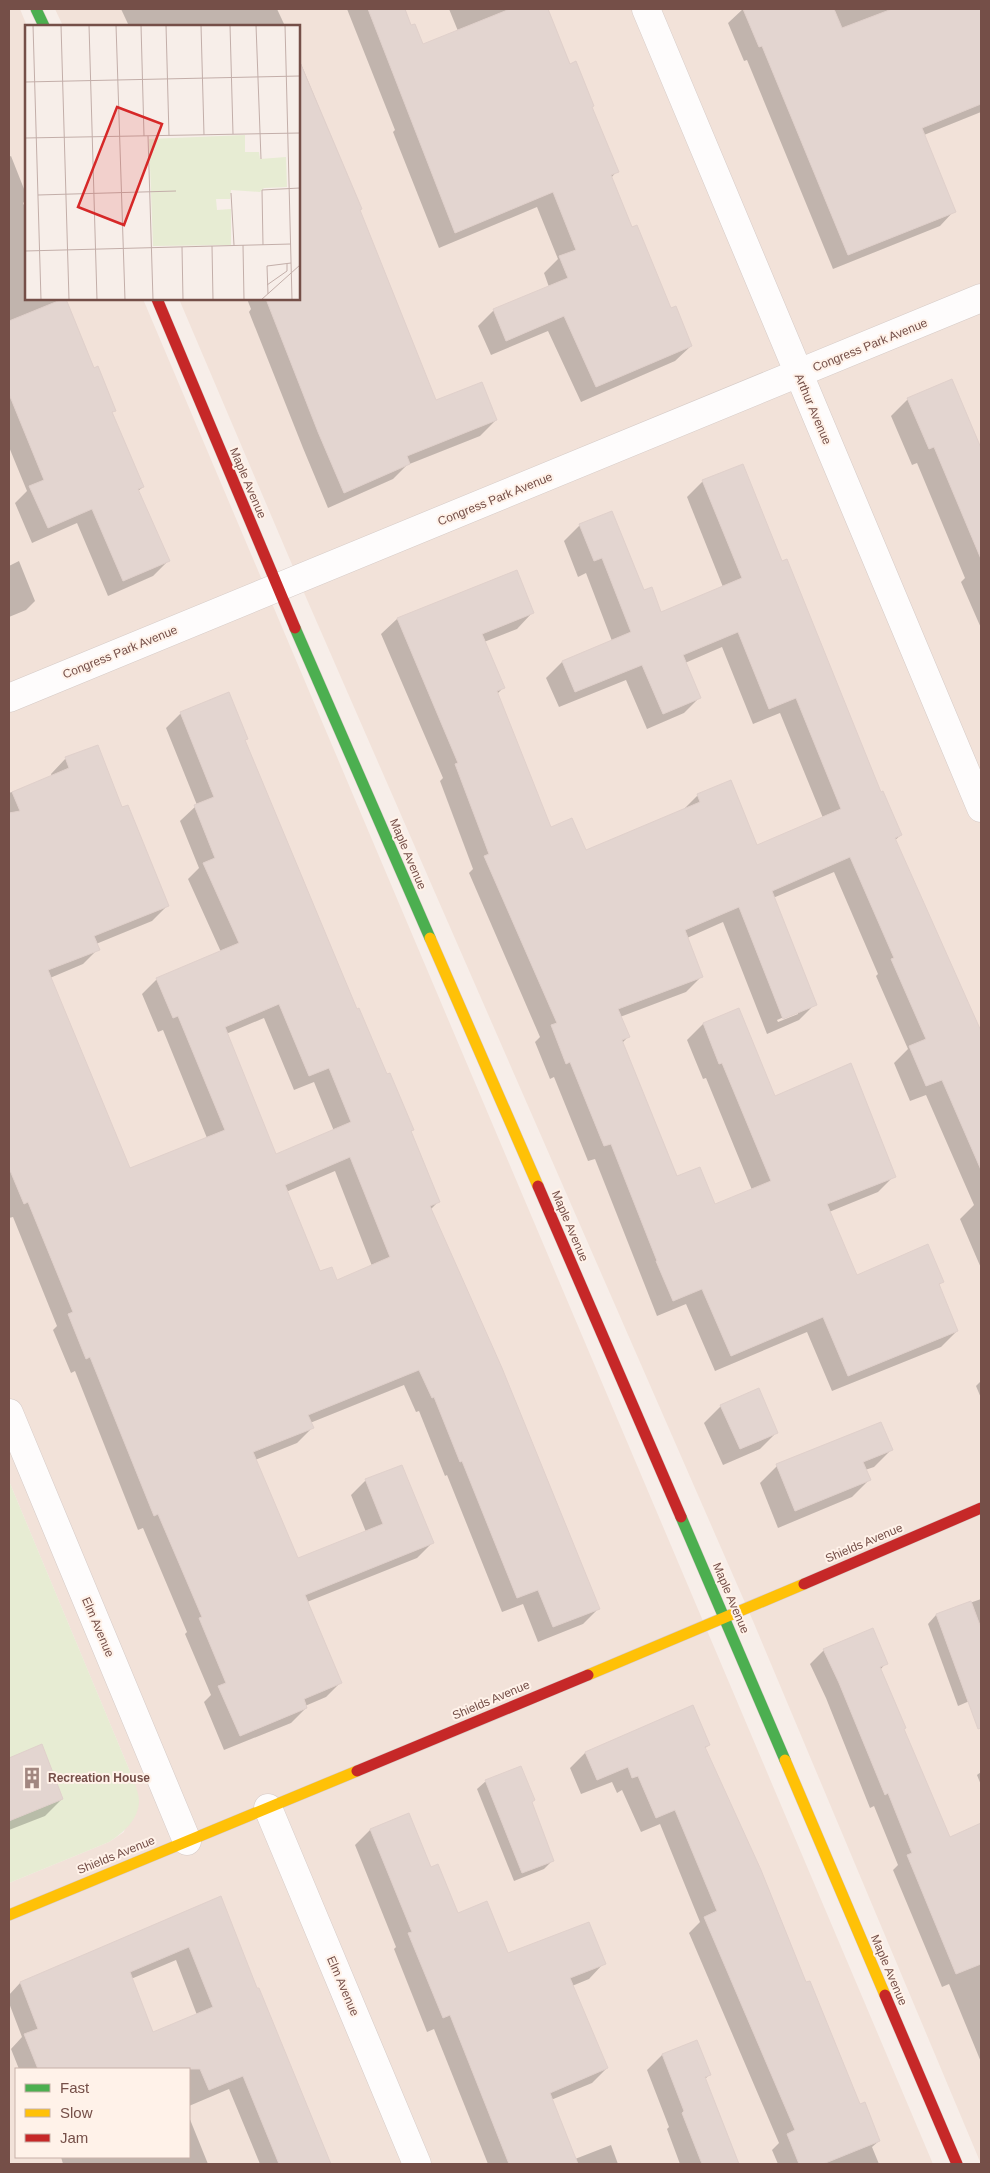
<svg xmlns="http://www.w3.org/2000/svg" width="990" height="2173" viewBox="0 0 990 2173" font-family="Arial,sans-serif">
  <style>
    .residential { fill: #f2e2d9; fill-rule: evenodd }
    .green { fill: #e7ecd3 }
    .shadow { fill: #0003; fill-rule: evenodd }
    .building { fill: #e3d5d0; stroke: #e0d0cb; fill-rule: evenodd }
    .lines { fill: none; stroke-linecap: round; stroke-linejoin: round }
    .street-casing { stroke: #d5cac6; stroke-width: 29 }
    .fast-casing { stroke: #d6c9c6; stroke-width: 12 }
    .slow-casing { stroke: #d6c9c6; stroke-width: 12 }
    .jam-casing { stroke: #d6c9c6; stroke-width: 12 }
    .street { stroke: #fefcfc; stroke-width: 28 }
    .fast { stroke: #4caf50; stroke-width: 11 }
    .slow { stroke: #ffc107; stroke-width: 11 }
    .jam { stroke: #c62828; stroke-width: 11 }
    .labels { text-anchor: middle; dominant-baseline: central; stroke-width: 4; stroke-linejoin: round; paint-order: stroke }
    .street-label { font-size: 12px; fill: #754f48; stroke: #fff2e9 }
    .poi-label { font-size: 12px; font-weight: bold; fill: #754f48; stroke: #fff2e9; text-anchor: start }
    .inset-road { fill: none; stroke: #c3aea9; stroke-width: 1 }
    .view { fill: #d62828; fill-opacity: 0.15; stroke: #d62828; stroke-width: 2.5 }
    .inset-edge { fill: none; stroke: #754f48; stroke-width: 2.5 }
  </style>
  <rect width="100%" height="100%" fill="#f7eee9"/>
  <!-- residential -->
  <g class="residential">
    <path d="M9 9H20L27 26 26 299H143L933 2164H9V1883L109 1842 124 1832 134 1781 9 1481ZM16 2069H189V2157H16Z"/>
    <polygon points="55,9 981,9 981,2164 753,1621 305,595 179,299 299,299 299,26 63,26"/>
  </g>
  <!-- green -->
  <path class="green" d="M9 1481 134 1781C136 1787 139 1795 139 1801 139 1819 123 1833 109 1842L9 1883Z"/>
  <!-- shadow -->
  <g class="shadow">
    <polygon points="121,9 277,9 285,26 129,26"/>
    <polygon points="347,9 403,9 411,27 422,46 458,31 449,9 547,9 570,65 591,108 617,171 611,178 631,229 670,310 691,346 675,361 581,402 548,331 491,355 478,326 494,310 549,287 544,273 558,259 537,207 439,248 393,132 395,130"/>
    <polygon points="743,9 981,9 981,112 924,135 954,211 940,226 833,269 747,60 744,61 728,23"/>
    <polygon points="299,59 361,209 359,211 435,402 496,420 480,436 407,465 393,479 328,508 303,448 249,312 251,309 247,299 299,299"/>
    <polygon points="11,156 26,194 26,200 23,203 26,210 26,299 62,299 93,370 114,410 111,413 143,487 138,491 168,561 153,576 108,596 77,523 32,543 15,503 27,491 9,447 9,157"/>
    <polygon points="908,399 981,449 981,628 961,582 965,578 917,463 912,465 891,416"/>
    <path d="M703 481 782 563 880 794 901 835 894 841 981 1036V1268L960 1219 974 1205 926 1095 910 1101 894 1063 908 1049 876 976 878 974 834 872 773 898 815 1004 799 1020 767 1034 723 922 687 938 702 976 686 992 620 1017 628 1037 622 1043 677 1177 714 1206 752 1190 706 1078 703 1079 687 1040 703 1024 738 1010 774 1097 894 1176 878 1192 829 1212 856 1277 942 1281 938 1286 957 1331 941 1347 832 1391 807 1332 715 1371 686 1304 657 1316 595 1159 588 1161 554 1077 550 1079 535 1042 540 1037 469 873 473 869 440 781 443 778 381 634 397 619 532 613 517 629 484 642 504 687 497 694 550 829 585 852 682 811 698 795 756 847 823 818 780 713 753 724 722 647 685 663 700 697 684 713 647 729 626 680 559 707 546 678 562 662 612 641 586 573 578 577 564 541 580 525 644 592 661 613 723 587 687 497ZM798 1011V1014L778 1022 777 1020Z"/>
    <polygon points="19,561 35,601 26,610 9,617 9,566"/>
    <path d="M181 713 244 741 356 1011 413 1130 410 1132 438 1202 431 1209 598 1609 583 1624 538 1642 523 1604 502 1612 447 1475 445 1476 419 1411 416 1412 404 1385 310 1423 312 1428 297 1443 255 1460 297 1559 366 1532 351 1495 366 1480 432 1543 417 1558 307 1602 341 1682 326 1697 305 1706 306 1708 291 1723 224 1750 204 1702 211 1695 185 1634 187 1632 143 1528 138 1530 75 1371 71 1373 53 1330 57 1326 13 1217 9 1218V793L52 777 51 774 66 758 122 808 167 906 152 921 96 944 98 949 83 964 50 978 129 1170 207 1138 163 1030 158 1032 142 994 157 979 221 952 188 879 199 868 180 821 197 805 166 728ZM264 1018 294 1090 314 1082 334 1131 275 1156 226 1034ZM335 1171 372 1266 336 1281 319 1273 286 1192Z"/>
    <polygon points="981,1381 981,1398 976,1386"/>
    <polygon points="721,1406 777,1432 760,1449 723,1465 704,1423"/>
    <polygon points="891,1450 874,1467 865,1470 869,1480 852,1497 778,1528 760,1483 777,1466"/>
    <polygon points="981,1599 981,1696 958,1706 928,1624 936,1615"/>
    <polygon points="824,1650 886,1663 880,1670 903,1730 949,1838 981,1825 981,2062 949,1984 942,1987 893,1870 898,1865 874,1806 870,1808 826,1698 810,1664"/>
    <polygon points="693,1707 709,1745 704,1749 859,2106 879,2141 872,2147 879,2164 778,2164 772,2150 779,2143 689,1933 700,1922 660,1824 641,1832 622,1790 617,1793 612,1782 581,1794 570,1768 585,1753"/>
    <polygon points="41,1746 62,1799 45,1816 9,1830 9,1759"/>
    <polygon points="981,1772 981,1785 977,1775"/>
    <polygon points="486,1781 531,1803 553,1860 544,1869 514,1881 477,1789"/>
    <polygon points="370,1830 430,1869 457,1914 508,1954 604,1963 589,1979 572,1986 607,2068 592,2083 551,2100 575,2159 611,2145 618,2164 488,2164 434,2029 427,2032 394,1949 396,1947 355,1845"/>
    <path d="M221 1897 256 1990 329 2162 326 2164H260L229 2089 189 2106V2069H19L11 2049 22 2037 9 2003V1995L20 1983ZM176 1960 197 2015 153 2033 131 1979Z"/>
    <polygon points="696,2041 710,2074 704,2080 738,2164 680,2164 667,2129 669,2127 647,2070 662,2055"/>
    <polygon points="189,2117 208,2164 63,2164 61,2157 189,2157"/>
  </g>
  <!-- building -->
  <g class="building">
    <polygon points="368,9 405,9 411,25 415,24 423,44 510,9 548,9 570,64 576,61 594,106 592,107 619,172 611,175 632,227 637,225 671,308 676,306 692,346 596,387 564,316 506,341 493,309 568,278 559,256 576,250 553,192 455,233"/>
    <polygon points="743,9 834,9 842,28 892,9 981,9 981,104 922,128 956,212 848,255 762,46 759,47"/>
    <polygon points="299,60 362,209 360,210 436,400 482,382 497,420 407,456 410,464 344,493 318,432 266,299 299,299"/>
    <polygon points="63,299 66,299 94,368 98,366 116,411 112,412 144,487 138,489 170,561 123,581 92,509 48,528 29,486 44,480 9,394 9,321"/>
    <polygon points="952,379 981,448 981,559 934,447 929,449 907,398"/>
    <polygon points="743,464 782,561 787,559 881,792 883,791 902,835 895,838 981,1031 981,1170 942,1080 926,1086 909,1046 926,1039 891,959 894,958 850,857 772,891 817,1005 783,1019 739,907 685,930 703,977 618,1009 630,1037 622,1040 677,1176 700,1167 715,1204 771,1181 722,1063 719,1064 703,1023 739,1008 775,1096 851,1063 896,1177 827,1204 857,1275 928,1244 944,1282 939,1284 958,1331 848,1376 823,1317 731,1356 702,1289 673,1301 656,1261 657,1261 611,1144 604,1146 570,1062 566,1064 551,1025 557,1023 484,856 489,854 455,764 458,763 397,618 517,570 534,613 482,634 505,688 497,691 551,827 572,818 586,850 700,802 697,794 731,780 757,845 841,809 796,698 769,709 738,632 683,655 701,698 663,714 642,665 575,692 562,661 631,632 602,558 594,561 579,524 612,511 644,590 652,587 661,612 742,578 702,480"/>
    <path d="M229 692 248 739 245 740 357 1009 359 1008 387 1074 390 1073 414 1130 411 1131 440 1202 430 1206 502 1368 600 1609 553 1627 538 1590 517 1598 462 1461 460 1462 434 1397 432 1398 419 1370 308 1415 314 1428 253 1452 298 1558 383 1524 365 1479 402 1465 434 1543 305 1595 342 1683 304 1699 307 1708 240 1736 218 1686 226 1683 199 1618 202 1617 158 1514 154 1516 90 1357 86 1359 68 1314 73 1312 28 1202 24 1204 9 1168V813L20 811 12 792 69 768 65 757 98 745 122 807 128 805 169 906 94 936 100 950 48 970 130 1168 225 1130 178 1016 173 1018 156 978 239 943 203 863 215 858 194 805 214 797 180 712ZM279 1004 309 1076 329 1068 351 1122 276 1154 225 1027ZM350 1157 390 1257 337 1280 332 1267 320 1271 285 1185Z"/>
    <polygon points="759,1388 778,1433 740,1449 720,1405"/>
    <polygon points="881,1422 893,1450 863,1462 871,1480 795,1511 776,1464"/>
    <polygon points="971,1601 981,1628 981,1728 978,1729 936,1614"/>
    <polygon points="873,1628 888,1664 880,1667 906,1728 904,1729 950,1837 981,1823 981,1964 956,1974 907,1855 912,1853 888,1793 885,1795 839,1683 823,1649"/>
    <polygon points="693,1705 710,1745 705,1747 761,1870 806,1982 810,1981 860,2104 865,2102 880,2141 823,2164 799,2164 787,2134 795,2130 704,1917 717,1911 675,1810 656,1818 638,1776 632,1778 628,1767 597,1780 585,1752"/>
    <polygon points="42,1744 63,1799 9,1821 9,1758"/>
    <polygon points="521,1766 535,1800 532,1802 554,1861 522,1873 485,1780"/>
    <polygon points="409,1813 431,1867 438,1864 458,1913 487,1901 508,1953 589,1922 606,1964 570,1978 608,2068 550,2093 578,2164 509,2164 450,2015 443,2018 408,1933 412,1932 370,1829"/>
    <path d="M221 1896 257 1988H259L331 2164H279L243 2076 209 2090 200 2069H38L24 2034 38 2029 20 1982ZM189 1947 213 2007 153 2032 130 1972Z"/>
    <polygon points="697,2040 711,2075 705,2077 739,2164 702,2164 682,2113 684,2111 662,2054"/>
  </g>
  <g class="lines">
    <!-- street casing -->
    <g class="street-casing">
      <g id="street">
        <polyline points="646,9 981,808"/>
        <polyline points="9,698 981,298"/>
        <polyline points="9,1413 187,1841"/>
        <polyline points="268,1808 417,2164"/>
      </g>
    </g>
    <!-- fast casing -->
    <g class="fast-casing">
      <g id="fast">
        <polyline points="36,9 44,26"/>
        <polyline points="295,628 430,938"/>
        <polyline points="681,1517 785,1760"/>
      </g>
    </g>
    <!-- slow casing -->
    <g class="slow-casing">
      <g id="slow">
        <polyline points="430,938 538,1186"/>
        <polyline points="588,1675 804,1584"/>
        <polyline points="785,1760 885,1995"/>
        <polyline points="9,1915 357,1771"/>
      </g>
    </g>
    <!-- jam casing -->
    <g class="jam-casing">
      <g id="jam">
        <polyline points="157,299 295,628"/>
        <polyline points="538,1186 681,1517"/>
        <polyline points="804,1584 981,1508"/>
        <polyline points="357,1771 588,1675"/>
        <polyline points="885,1995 957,2164"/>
      </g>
    </g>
    <!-- street -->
    <use href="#street" class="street"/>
    <!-- fast -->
    <use href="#fast" class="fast"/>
    <!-- slow -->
    <use href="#slow" class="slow"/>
    <!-- jam -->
    <use href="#jam" class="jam"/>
  </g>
  <!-- icons -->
  <defs>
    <g id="building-bare" transform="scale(1.725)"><path d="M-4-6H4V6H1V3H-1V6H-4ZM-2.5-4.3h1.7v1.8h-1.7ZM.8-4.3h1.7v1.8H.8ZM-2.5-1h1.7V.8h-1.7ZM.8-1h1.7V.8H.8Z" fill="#a28780" stroke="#fff2e9" stroke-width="2.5" paint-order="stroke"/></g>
  </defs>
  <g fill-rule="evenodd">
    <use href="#building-bare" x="32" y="1778"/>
  </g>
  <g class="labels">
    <!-- street labels -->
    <g class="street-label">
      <text transform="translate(870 345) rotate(-22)">Congress Park Avenue</text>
      <text transform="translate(813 409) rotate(67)">Arthur Avenue</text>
      <text transform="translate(248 483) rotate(67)">Maple Avenue</text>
      <text transform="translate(495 499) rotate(-22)">Congress Park Avenue</text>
      <text transform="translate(120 652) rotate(-22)">Congress Park Avenue</text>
      <text transform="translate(408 854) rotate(67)">Maple Avenue</text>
      <text transform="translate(570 1226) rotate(67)">Maple Avenue</text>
      <text transform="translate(864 1543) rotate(-23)">Shields Avenue</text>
      <text transform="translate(731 1598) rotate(67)">Maple Avenue</text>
      <text transform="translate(98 1627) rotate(67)">Elm Avenue</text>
      <text transform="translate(491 1700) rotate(-23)">Shields Avenue</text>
      <text transform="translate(116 1855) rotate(-22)">Shields Avenue</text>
      <text transform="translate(889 1970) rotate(67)">Maple Avenue</text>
      <text transform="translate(343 1986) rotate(67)">Elm Avenue</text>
    </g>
    <!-- poi labels -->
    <g class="poi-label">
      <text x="48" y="1778">Recreation House</text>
    </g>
  </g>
  <!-- overview -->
  <g transform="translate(25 25)">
    <rect width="275" height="275" fill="#f7eee9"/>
    <path d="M220 110V127H234L235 134 261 132 262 162 239 163 235 167 206 165 205 174H191L192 185 206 184V220L128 221 124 114Z" fill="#e7ecd3"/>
    <path class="inset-road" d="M8 0 16 275M36 0 44 275M64 0 72 275M91 0 100 275M116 0 119 111M141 0 144 111M176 0 179 110M205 0 208 109M231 0 236 134M260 0 267 275M0 57 275 51M123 111 128 275M0 113 275 108M206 168 209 220M13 170 151 166M218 220 219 275M238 220 237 165 275 163M187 221 188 275M157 222 158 275M0 226 266 219M242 260 262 246V239M243 269 242 241 266 238M236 275 275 240"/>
    <path class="view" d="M92 82 137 99 99 200 53 182Z"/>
    <rect width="275" height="275" class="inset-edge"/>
  </g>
  <!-- border -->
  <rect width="990" height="2173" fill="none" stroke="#754f48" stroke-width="20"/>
  <!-- legend -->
  <rect x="15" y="2068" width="175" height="90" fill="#fff2e9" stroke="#c8b1a9"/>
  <rect x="25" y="2084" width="25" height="8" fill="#4caf50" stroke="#c8b1a9"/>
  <text x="60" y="2093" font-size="15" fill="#754f48">Fast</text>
  <rect x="25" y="2109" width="25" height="8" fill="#ffc107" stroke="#c8b1a9"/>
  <text x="60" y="2118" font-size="15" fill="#754f48">Slow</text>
  <rect x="25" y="2134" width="25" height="8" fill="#c62828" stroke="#c8b1a9"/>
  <text x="60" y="2143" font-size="15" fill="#754f48">Jam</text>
</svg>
